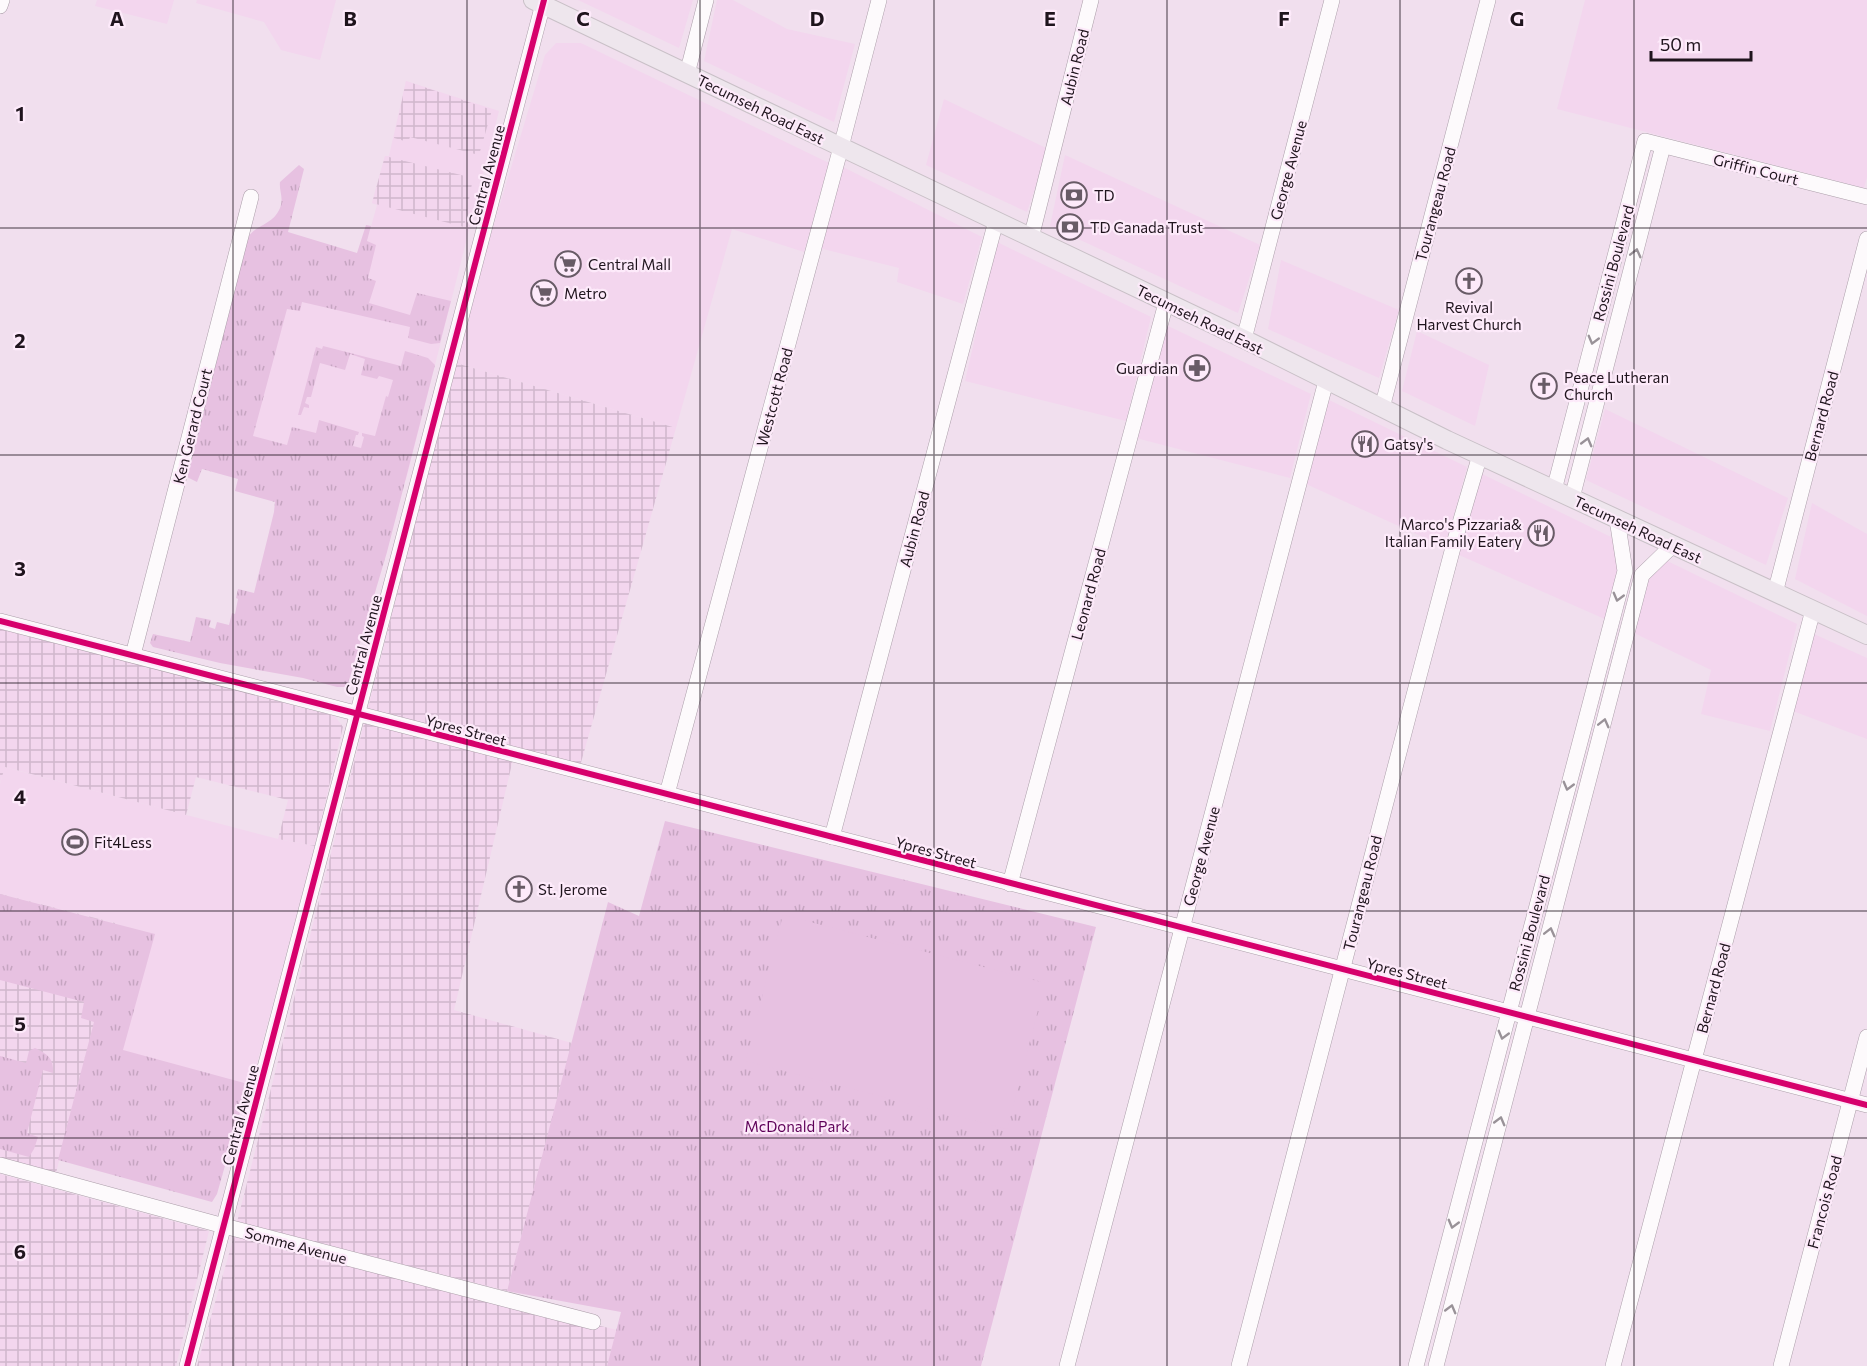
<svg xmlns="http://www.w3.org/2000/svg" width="1867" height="1366" viewBox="0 0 1867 1366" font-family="Commissioner,sans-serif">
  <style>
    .built { fill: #f3d6ee }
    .industrial { fill: url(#industrial-grid) }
    .grass { fill: url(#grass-tufts) }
    .pitch { fill: #e7c1e1 }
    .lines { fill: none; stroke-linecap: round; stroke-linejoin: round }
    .minor-casing { stroke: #ab9ea9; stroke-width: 16 }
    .major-casing { stroke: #c9c0c7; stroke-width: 20 }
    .minor { stroke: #fdfafc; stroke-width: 15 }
    .major { stroke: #eee6ed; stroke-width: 18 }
    .cycleway-casing { stroke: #fdeafa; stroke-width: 10 }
    .cycleway { stroke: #d6006c; stroke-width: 6 }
    .oneway { stroke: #999298 }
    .grid { fill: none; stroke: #1f141d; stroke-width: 1.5; stroke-opacity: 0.55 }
    .labels { text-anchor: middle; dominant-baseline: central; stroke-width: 4.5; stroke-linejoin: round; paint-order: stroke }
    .street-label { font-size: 15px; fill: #1f141d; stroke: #fdeafa }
    .poi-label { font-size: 15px; fill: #1f141d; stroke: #fdeafa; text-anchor: start }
    .park-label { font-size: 15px; fill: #5e0058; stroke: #fdeafa }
    .grid-label { font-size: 20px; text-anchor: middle; font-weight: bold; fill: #1f141d; stroke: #fdeafa; stroke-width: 4.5; stroke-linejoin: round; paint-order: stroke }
  </style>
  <defs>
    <pattern id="industrial-grid" width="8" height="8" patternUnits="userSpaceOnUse" patternTransform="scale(1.5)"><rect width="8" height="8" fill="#f3d6ee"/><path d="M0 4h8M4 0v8" fill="none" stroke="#d0b7cc"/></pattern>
    <pattern id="grass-tufts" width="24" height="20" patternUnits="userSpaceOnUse" patternTransform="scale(1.5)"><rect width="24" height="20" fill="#e7c1e1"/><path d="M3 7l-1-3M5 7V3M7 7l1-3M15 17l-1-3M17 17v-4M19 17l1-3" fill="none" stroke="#c6a5c1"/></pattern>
  </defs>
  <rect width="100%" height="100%" fill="#f1dfee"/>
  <!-- built -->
  <g class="built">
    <polygon points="97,0 174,0 167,24 95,6"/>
    <polygon points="197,0 336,0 320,60 281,50 264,22 196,3"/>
    <polygon points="578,0 693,0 679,48"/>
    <polygon points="717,0 733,0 787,29 855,44 834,122 704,61"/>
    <polygon points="1585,0 1867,0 1867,177 1864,188 1557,109"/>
    <polygon points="556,43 581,43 829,163 804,252 732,229 676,428 456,363 488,244 545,55"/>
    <polygon points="406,81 499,111 406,480 245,437 281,297 348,311 377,205 372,203 385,156 389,156"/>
    <polygon points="944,99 1048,149 1027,212 926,165"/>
    <polygon points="1065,155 1260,245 1238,313 1050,226"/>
    <polygon points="843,167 982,237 963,304 897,282 899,268 819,248"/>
    <polygon points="997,242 1151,317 1126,421 965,381"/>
    <polygon points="1281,260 1399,310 1379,378 1268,329"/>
    <polygon points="1166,325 1311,394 1290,478 1136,438"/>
    <polygon points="1417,331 1489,365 1475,426 1402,391"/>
    <polygon points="1329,400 1467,467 1445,547 1306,484"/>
    <polygon points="1605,409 1788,498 1766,565 1586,480"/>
    <polygon points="1480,473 1615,539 1621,565 1607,620 1459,555"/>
    <polygon points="1812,503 1867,534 1867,616 1795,579"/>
    <polygon points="1655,555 1797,624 1770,731 1701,714 1711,670 1634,633"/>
    <polygon points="1814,634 1867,658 1867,739 1793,711"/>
    <polygon points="4,767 278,839 315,846 249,1093 87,1049 119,924 0,894 0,784"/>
  </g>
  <!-- industrial -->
  <g class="industrial">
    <polygon points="406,81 492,110 479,155 410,137 408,142 394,138"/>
    <polygon points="385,156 473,178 464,227 372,203"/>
    <polygon points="456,363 676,428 580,766 515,751 454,1010 572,1043 507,1291 237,1222"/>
    <polygon points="0,629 335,716 343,727 315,846 278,839 288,800 196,777 186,815 5,767 0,783"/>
    <polygon points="0,894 119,924 56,1173 0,1159"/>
    <polygon points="0,1174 209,1231 176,1366 0,1366"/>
    <polygon points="234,1236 617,1330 607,1366 197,1366"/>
  </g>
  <!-- grass -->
  <g class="grass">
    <path d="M299 165 304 169 288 232 357 253 366 225 371 226 367 241 376 245 368 278 376 281 369 303 410 315 417 293 451 301 440 343 431 344 408 338 410 327 302 302 300 311 287 309 253 436 287 445 292 427 316 433 319 420 359 432 358 435H356L353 446 361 448 364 437 362 436V433L375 436 386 396 388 397 393 380 379 376 377 379 361 375 365 359 350 354 345 370 320 363 311 397H307L305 403 309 405V408L304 407 301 415H298L316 347 322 349 323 346 401 366 405 351 428 358 435 365 387 552 347 687H337L303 678 220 663 153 647 150 643 153 634 190 642 196 617 211 620 209 627 215 629 217 622 229 625 232 613 235 614 238 599 236 598 238 589 254 593 274 512 275 502 235 491 238 479 202 469 197 482 187 477 248 237C258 223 275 225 281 205 283 196 279 190 280 182Z"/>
    <polygon points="665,821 1096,927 981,1366 607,1366 621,1312 507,1291 608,902 639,916"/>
    <polygon points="0,894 155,934 123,1050 248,1084 217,1194 212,1202 58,1160 94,1022 81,1018 84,1002 0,980"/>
    <path d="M35 1048C47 1054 54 1058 53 1073L43 1070 27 1133 38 1137 34 1149 29 1157 0 1149V1056L26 1063 29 1051Z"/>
  </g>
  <!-- pitch -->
  <polygon class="pitch" points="783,915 1045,983 1007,1129 746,1061"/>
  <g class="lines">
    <!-- minor casing -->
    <g class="minor-casing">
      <g id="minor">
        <polyline points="0,6 2,0"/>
        <polyline points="687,74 706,0"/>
        <polyline points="1031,238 1091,0"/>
        <polyline points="1244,339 1332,0"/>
        <polyline points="1382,408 1488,0"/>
        <polyline points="1554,490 1645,141 1867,197"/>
        <polyline points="1572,498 1663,146"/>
        <polyline points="1775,593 1867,239"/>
        <polyline points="0,621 1867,1105"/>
        <polyline points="133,655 251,197"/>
        <polyline points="667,794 841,147 879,0"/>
        <polyline points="832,837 996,221"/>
        <polyline points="1010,884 1166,303"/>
        <polyline points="0,1165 224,1226 593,1322"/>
        <polyline points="187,1366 544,0"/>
        <polyline points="1067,1366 1326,381"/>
        <polyline points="1239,1366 1409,714 1455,540 1480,455"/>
        <polyline points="1416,1366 1625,571 1617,519"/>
        <polyline points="1436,1366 1642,575 1673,545"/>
        <polyline points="1613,1366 1813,610"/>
        <polyline points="1781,1366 1867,1037"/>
      </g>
    </g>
    <!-- major casing -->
    <g class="major-casing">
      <polyline id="major" points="533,0 1244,339 1447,440 1867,635"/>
    </g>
    <!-- minor -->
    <use href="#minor" class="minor"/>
    <!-- major -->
    <use href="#major" class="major"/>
    <!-- cycleway casing -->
    <g class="cycleway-casing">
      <g id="cycleway">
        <polyline points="0,621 1867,1105"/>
        <polyline points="187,1366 544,0"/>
      </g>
    </g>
    <!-- cycleway -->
    <use href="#cycleway" class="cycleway"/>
  </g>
  <!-- one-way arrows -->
  <defs><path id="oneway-chevron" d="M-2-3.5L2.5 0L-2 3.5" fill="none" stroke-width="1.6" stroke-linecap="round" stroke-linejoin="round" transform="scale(1.5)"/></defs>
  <g class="oneway">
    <use href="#oneway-chevron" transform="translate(1636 253) rotate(-76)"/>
    <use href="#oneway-chevron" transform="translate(1593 340) rotate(105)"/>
    <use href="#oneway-chevron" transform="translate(1587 442) rotate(-75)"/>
    <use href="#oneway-chevron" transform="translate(1618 597) rotate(105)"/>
    <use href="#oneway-chevron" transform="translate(1604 723) rotate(-76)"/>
    <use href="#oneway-chevron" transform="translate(1568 786) rotate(105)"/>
    <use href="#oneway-chevron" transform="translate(1550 932) rotate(-76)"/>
    <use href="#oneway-chevron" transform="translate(1503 1035) rotate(105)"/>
    <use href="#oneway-chevron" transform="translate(1500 1121) rotate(-75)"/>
    <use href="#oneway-chevron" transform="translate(1453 1224) rotate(105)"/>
    <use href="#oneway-chevron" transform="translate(1451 1309) rotate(-75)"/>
  </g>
  <!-- grid -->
  <path class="grid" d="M233 0V1366M467 0V1366M700 0V1366M934 0V1366M1167 0V1366M1400 0V1366M1634 0V1366M0 228H1867M0 455H1867M0 683H1867M0 911H1867M0 1138H1867"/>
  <!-- icons -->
  <defs>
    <g id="bank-ring" transform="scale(1.35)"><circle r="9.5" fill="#fdeafa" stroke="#685b66" stroke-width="1.5"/><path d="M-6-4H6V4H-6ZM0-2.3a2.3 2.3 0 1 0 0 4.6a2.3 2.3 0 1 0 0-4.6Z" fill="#685b66"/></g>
    <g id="supermarket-ring" transform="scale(1.35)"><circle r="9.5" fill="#fdeafa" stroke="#685b66" stroke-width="1.5"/><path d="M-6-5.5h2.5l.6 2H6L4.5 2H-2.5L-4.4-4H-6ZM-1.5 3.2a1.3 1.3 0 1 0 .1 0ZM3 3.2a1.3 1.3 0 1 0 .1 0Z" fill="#685b66"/></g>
    <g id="church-ring" transform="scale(1.35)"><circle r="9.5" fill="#fdeafa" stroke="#685b66" stroke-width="1.5"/><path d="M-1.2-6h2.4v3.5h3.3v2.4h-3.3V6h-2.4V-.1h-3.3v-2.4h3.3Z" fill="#685b66"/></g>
    <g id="pharmacy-ring" transform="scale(1.35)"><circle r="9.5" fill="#fdeafa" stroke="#685b66" stroke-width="1.5"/><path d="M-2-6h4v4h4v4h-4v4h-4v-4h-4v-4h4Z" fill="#685b66"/></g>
    <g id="restaurant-ring" transform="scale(1.35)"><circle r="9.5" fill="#fdeafa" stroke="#685b66" stroke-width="1.5"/><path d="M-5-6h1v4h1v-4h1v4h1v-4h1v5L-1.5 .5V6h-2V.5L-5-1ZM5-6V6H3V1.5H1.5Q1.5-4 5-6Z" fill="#685b66"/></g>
    <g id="stadium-ring" transform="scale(1.35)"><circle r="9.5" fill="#fdeafa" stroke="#685b66" stroke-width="1.5"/><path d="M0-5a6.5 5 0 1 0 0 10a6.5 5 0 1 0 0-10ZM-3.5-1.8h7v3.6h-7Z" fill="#685b66"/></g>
  </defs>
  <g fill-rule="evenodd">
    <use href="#bank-ring" x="1074" y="195"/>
    <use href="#bank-ring" x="1070" y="227"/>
    <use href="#supermarket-ring" x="568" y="264"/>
    <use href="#church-ring" x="1469" y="281"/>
    <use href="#supermarket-ring" x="544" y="293"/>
    <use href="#pharmacy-ring" x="1197" y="368"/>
    <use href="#church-ring" x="1544" y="386"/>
    <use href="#restaurant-ring" x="1365" y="444"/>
    <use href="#restaurant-ring" x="1541" y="533"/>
    <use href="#stadium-ring" x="75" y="842"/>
    <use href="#church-ring" x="519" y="889"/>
  </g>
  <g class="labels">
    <!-- street labels -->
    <g class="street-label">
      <text transform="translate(1074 67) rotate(-76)">Aubin Road</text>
      <text transform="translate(761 109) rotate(26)">Tecumseh Road East</text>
      <text transform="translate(1756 169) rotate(14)">Griffin Court</text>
      <text transform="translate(1288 170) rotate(-75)">George Avenue</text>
      <text transform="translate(486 175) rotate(-75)">Central Avenue</text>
      <text transform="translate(1435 204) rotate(-75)">Tourangeau Road</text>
      <text transform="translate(1613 263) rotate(-75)">Rossini Boulevard</text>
      <text transform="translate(1200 319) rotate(26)">Tecumseh Road East</text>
      <text transform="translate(774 397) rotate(-75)">Westcott Road</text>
      <text transform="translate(1821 416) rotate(-75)">Bernard Road</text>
      <text transform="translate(192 426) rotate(-76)">Ken Gerard Court</text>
      <text transform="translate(914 529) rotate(-75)">Aubin Road</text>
      <text transform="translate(1638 529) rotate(25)">Tecumseh Road East</text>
      <text transform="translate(1088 594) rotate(-75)">Leonard Road</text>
      <text transform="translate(363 645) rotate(-75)">Central Avenue</text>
      <text transform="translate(466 730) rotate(15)">Ypres Street</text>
      <text transform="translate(936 852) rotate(15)">Ypres Street</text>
      <text transform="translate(1201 856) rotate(-75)">George Avenue</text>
      <text transform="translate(1362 893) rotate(-76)">Tourangeau Road</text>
      <text transform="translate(1529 933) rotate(-75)">Rossini Boulevard</text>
      <text transform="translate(1407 973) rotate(15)">Ypres Street</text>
      <text transform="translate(1713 988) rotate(-75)">Bernard Road</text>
      <text transform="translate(240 1115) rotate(-75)">Central Avenue</text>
      <text transform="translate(1824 1202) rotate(-75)">Francois Road</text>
      <text transform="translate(296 1245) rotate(15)">Somme Avenue</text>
    </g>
    <!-- poi labels -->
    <g class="poi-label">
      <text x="1094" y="195">TD</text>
      <text x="1090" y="227">TD Canada Trust</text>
      <text x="588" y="264">Central Mall</text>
      <text x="564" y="293">Metro</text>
      <text x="1469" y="307" text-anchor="middle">Revival<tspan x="1469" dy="17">Harvest Church</tspan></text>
      <text x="1178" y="368" text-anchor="end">Guardian</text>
      <text x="1564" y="377">Peace Lutheran<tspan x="1564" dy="17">Church</tspan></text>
      <text x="1384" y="444">Gatsy's</text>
      <text x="1522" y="524" text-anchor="end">Marco's Pizzaria&amp;<tspan x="1522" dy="17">Italian Family Eatery</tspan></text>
      <text x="94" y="842">Fit4Less</text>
      <text x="538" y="889">St. Jerome</text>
    </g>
    <!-- park labels -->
    <g class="park-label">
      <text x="797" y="1126">McDonald Park</text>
    </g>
  </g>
  <g class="grid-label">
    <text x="117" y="26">A</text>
    <text x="350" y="26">B</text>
    <text x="583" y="26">C</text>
    <text x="817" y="26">D</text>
    <text x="1050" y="26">E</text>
    <text x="1284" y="26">F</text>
    <text x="1517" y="26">G</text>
    <text x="20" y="121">1</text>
    <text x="20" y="348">2</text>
    <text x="20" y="576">3</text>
    <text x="20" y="804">4</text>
    <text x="20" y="1031">5</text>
    <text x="20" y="1259">6</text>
  </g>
  <!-- scale -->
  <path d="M1651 51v9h100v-9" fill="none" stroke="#1f141d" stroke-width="3"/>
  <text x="1660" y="51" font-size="18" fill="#1f141d" stroke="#fdeafa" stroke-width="4.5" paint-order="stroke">50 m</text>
</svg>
